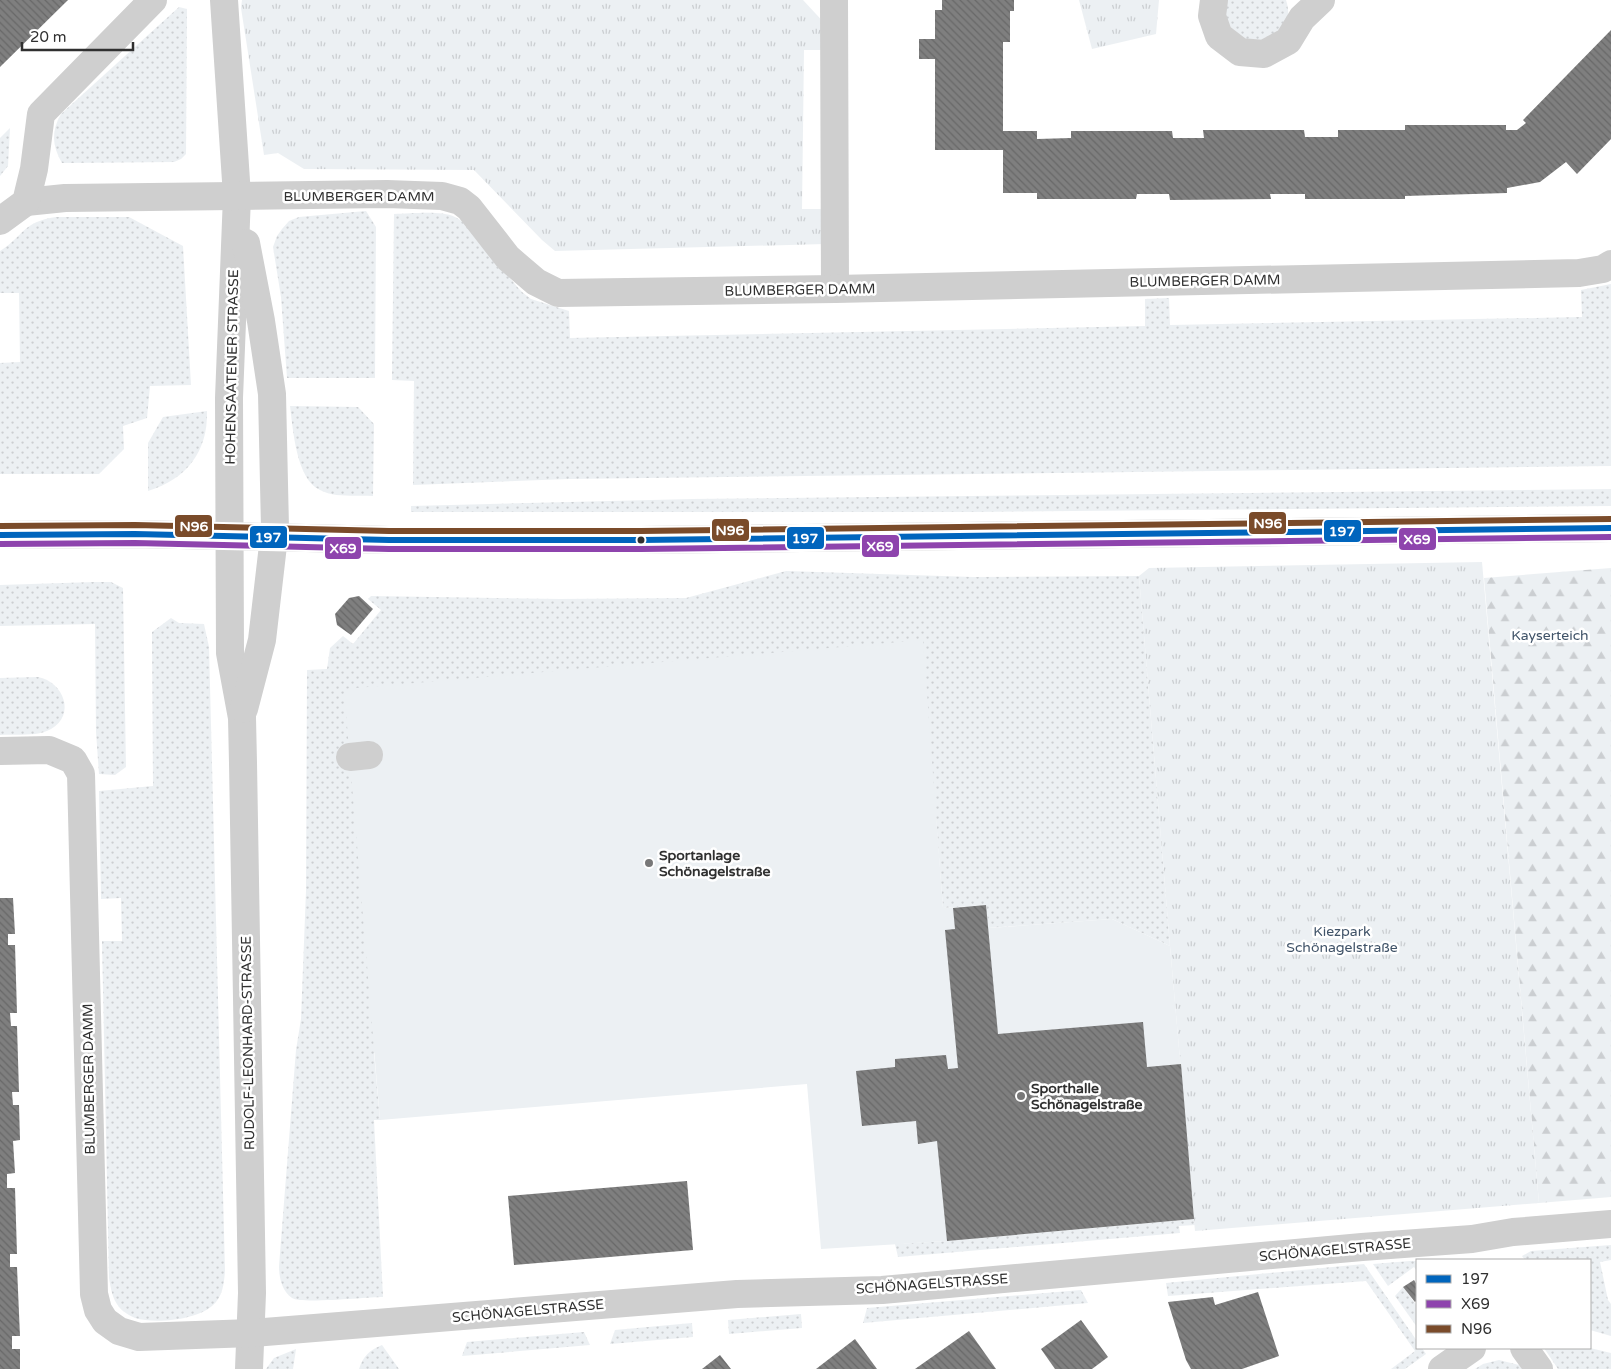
<svg xmlns="http://www.w3.org/2000/svg" width="1611" height="1369" viewBox="0 0 1611 1369" font-family="'Varela Round',sans-serif">
  <style>
    .grass { fill: url(#grass-dots) }
    .forest { fill: url(#forest-firs) }
    .park { fill: url(#park-tufts) }
    .garden { fill: #ecf0f3 }
    .building { fill: url(#building-back-hatch) }
    .lines { fill: none; stroke-linecap: round; stroke-linejoin: round }
    .minor { stroke: #cfcfcf; stroke-width: 28 }
    .major { stroke: #c5c5c5; stroke-width: 28 }
    .bus-1-casing { stroke: #fff; stroke-width: 10 }
    .bus-2-casing { stroke: #fff; stroke-width: 10 }
    .bus-3-casing { stroke: #fff; stroke-width: 10 }
    .bus-1 { stroke: #0065bd; stroke-width: 6 }
    .bus-2 { stroke: #8e44ad; stroke-width: 6 }
    .bus-3 { stroke: #7a4b2a; stroke-width: 6 }
    .bus-dot { fill: #303030; stroke: #fff; stroke-width: 2 }
    .poi-dot { fill: #787878; stroke: #fff; stroke-width: 2 }
    .labels { text-anchor: middle; dominant-baseline: central; stroke-width: 5; stroke-linejoin: round; paint-order: stroke }
    .street-label { font-size: 14px; fill: #303030; stroke: #fff }
    .park-label { font-size: 14px; fill: #405368; stroke: #fff }
    .poi-label { font-size: 14px; font-weight: bold; fill: #303030; stroke: #fff; text-anchor: start }
    .line-badge { stroke: #fff; stroke-width: 2 }
    .badge-label { font-size: 14px; text-anchor: middle; font-weight: bold; fill: #fff }
  </style>
  <defs>
    <pattern id="grass-dots" width="8" height="8" patternUnits="userSpaceOnUse" patternTransform="scale(1.25)"><rect width="8" height="8" fill="#ecf0f3"/><path d="M2 2h.1M6 6h.1" fill="none" stroke="#cbced1" stroke-width="1.8" stroke-linecap="round"/></pattern>
    <pattern id="forest-firs" width="22" height="20" patternUnits="userSpaceOnUse" patternTransform="scale(1.25)"><rect width="22" height="20" fill="#ecf0f3"/><path d="M5 1l3.5 6h-7zM16 11l3.5 6h-7z" fill="#cbced1"/></pattern>
    <pattern id="park-tufts" width="24" height="20" patternUnits="userSpaceOnUse" patternTransform="scale(1.25)"><rect width="24" height="20" fill="#ecf0f3"/><path d="M3 7l-1-3M5 7V3M7 7l1-3M15 17l-1-3M17 17v-4M19 17l1-3" fill="none" stroke="#cbced1"/></pattern>
    <pattern id="building-back-hatch" width="6" height="6" patternUnits="userSpaceOnUse" patternTransform="scale(1.25)"><rect width="6" height="6" fill="#7f7f7f"/><path d="M-1 5l2 2M0 0l6 6M5-1l2 2" fill="none" stroke="#686868"/></pattern>
  </defs>
  <rect width="100%" height="100%" fill="#fff"/>
  <!-- grass -->
  <g class="grass">
    <path d="M1227 0H1286C1303 51 1214 60 1227 0Z"/>
    <path d="M179 7 187 9 186 154 181 159 174 162 62 163C52 146 51 131 61 114Z"/>
    <polygon points="10,128 8,166 0,176 0,138"/>
    <polygon points="366,211 376,227 375,378 287,378 281,297 273,247 277,236 282,229 289,221 299,217"/>
    <path d="M394 214C411 214 440 210 455 217 476 227 504 274 522 292L531 299 569 311 570 338 1145 326V299L1169 298 1170 325 1582 317 1581 290 1611 284V466L569 479 413 485 414 381 392 380Z"/>
    <path d="M56 217H129L183 246 191 385 150 386 147 418 123 426 124 449 99 474H0V363L20 362 19 293H0V251C24 236 22 222 56 217Z"/>
    <path d="M290 406 358 407 374 424 373 496C356 495 335 498 320 490 296 479 293 429 290 406Z"/>
    <path d="M207 411C208 451 187 479 148 491V443L163 417Z"/>
    <polygon points="1611,489 1611,506 973,512 411,512 411,506 692,499"/>
    <path d="M786 571 973 577 1139 576 1170 946 1112 919 988 928 986 905 943 908 936 819 374 1053 380 1120H374L383 1297C368 1297 301 1304 292 1298 282 1291 279 1278 279 1266L296 1050 301 1019 306 891 307 670 327 669 330 648 343 636 353 644 381 610 368 599 371 596 560 599 686 598Z"/>
    <polygon points="95,582 111,582 123,588 126,767 115,775 99,774 96,732 95,624 0,626 0,585"/>
    <path d="M171 618 179 623 204 624 209 647 225 1271C224 1283 223 1297 212 1306 196 1320 155 1324 135 1318 130 1316 122 1311 119 1307 112 1298 111 1289 109 1278L102 941H122L121 898 101 899 99 791 153 786 152 632Z"/>
    <path d="M38 677C64 682 76 715 51 729 37 737 16 734 0 735V678Z"/>
    <polygon points="1194,1219 1195,1225 1179,1226 1180,1233 898,1257 895,1244 947,1241"/>
    <polygon points="1611,1245 1611,1260 1600,1262 1608,1300 1611,1304 1611,1336 1590,1330 1590,1260 1525,1260 1522,1256 1531,1251"/>
    <polygon points="1417,1260 1417,1271 1414,1267 1388,1286 1373,1264 1422,1260 1423,1260"/>
    <polygon points="1364,1264 1417,1341 1417,1348 1422,1348 1426,1354 1405,1369 1391,1369 1415,1351 1366,1281 1168,1296 1166,1283"/>
    <polygon points="1403,1287 1417,1306 1417,1327 1395,1296"/>
    <polygon points="1081,1290 1088,1303 863,1323 867,1308"/>
    <polygon points="801,1314 802,1328 729,1334 728,1320"/>
    <polygon points="692,1323 693,1337 610,1344 615,1330"/>
    <polygon points="584,1332 590,1345 462,1356 467,1342"/>
    <path d="M382 1345 399 1369H359C363 1356 370 1350 382 1345Z"/>
    <polygon points="1544,1348 1590,1348 1611,1353 1611,1369 1558,1369"/>
    <polygon points="296,1349 293,1369 266,1369 274,1358"/>
    <polygon points="1499,1360 1519,1365 1522,1369 1475,1369 1483,1364"/>
  </g>
  <!-- forest -->
  <polygon class="forest" points="1611,568 1611,1197 1539,1203 1484,578"/>
  <!-- park -->
  <g class="park">
    <polygon points="242,0 803,0 829,28 828,50 804,50 802,209 825,209 825,244 555,251 542,240 474,170 304,169 278,153 264,155 241,8"/>
    <polygon points="1079,0 1159,0 1156,34 1092,49"/>
    <polygon points="1482,562 1539,1203 1195,1231 1170,946 1139,576 1149,568"/>
  </g>
  <!-- garden -->
  <polygon class="garden" points="923,640 943,908 986,905 989,928 1112,919 1170,946 1194,1219 947,1241 821,1249 807,1084 380,1120 344,689"/>
  <!-- building -->
  <g class="building">
    <polygon points="0,0 68,0 0,67"/>
    <polygon points="942,0 1014,0 1014,11 1010,11 1010,42 1003,42 1003,131 1037,131 1037,139 1071,138 1071,131 1172,131 1173,138 1204,138 1203,130 1304,130 1305,137 1338,137 1338,130 1405,130 1405,125 1506,125 1506,130 1517,130 1526,123 1523,120 1611,30 1611,139 1577,174 1566,162 1540,182 1507,188 1507,193 1405,196 1405,199 1305,199 1305,194 1270,194 1271,199 1170,200 1169,194 1137,194 1136,199 1037,199 1037,193 1003,193 1003,150 935,150 935,59 919,59 919,39 935,39 935,10 942,10"/>
    <polygon points="359,596 373,609 351,635 337,625 335,614 349,598"/>
    <polygon points="0,898 13,898 15,934 8,934 8,945 15,945 17,1013 10,1013 11,1026 17,1026 19,1092 12,1092 13,1105 19,1105 20,1140 13,1141 15,1173 7,1174 7,1188 15,1188 17,1254 10,1254 10,1267 17,1267 20,1336 12,1336 12,1349 20,1349 20,1369 0,1369"/>
    <polygon points="986,905 998,1034 1143,1022 1147,1067 1181,1064 1194,1219 947,1241 937,1141 918,1144 916,1121 862,1126 856,1071 895,1067 895,1059 946,1055 948,1069 958,1068 945,930 955,929 953,908"/>
    <polygon points="687,1181 693,1250 514,1265 508,1196"/>
    <polygon points="1414,1280 1417,1285 1417,1300 1415,1302 1403,1287"/>
    <polygon points="1258,1292 1279,1356 1242,1369 1191,1369 1186,1360 1168,1302 1213,1297 1215,1305"/>
    <polygon points="1081,1320 1108,1357 1092,1369 1055,1369 1041,1349"/>
    <polygon points="969,1331 996,1369 915,1369"/>
    <polygon points="855,1339 877,1369 816,1369"/>
    <polygon points="720,1355 731,1369 702,1369"/>
  </g>
  <g class="lines">
    <!-- minor -->
    <g class="minor">
      <polyline points="224,0 237,196 229,398 230,653 242,718 243,763 252,1293 249,1369"/>
      <polyline points="834,0 835,289"/>
      <polyline points="1214,0 1212,16 1219,36 1240,52 1264,54 1288,41 1302,18 1321,0"/>
      <polyline points="26,202 65,198 387,194 442,196 460,201 469,208 508,258 536,282 558,293 835,289 1579,273 1603,269 1611,264"/>
      <polyline points="0,221 26,202 34,169 41,114 153,0"/>
      <polyline points="244,709 262,640 275,528 272,394 261,321 246,243"/>
      <polyline points="0,751 49,750 73,760 81,774 94,1294 98,1310 105,1321 119,1331 139,1337 252,1333 737,1294 882,1290 1362,1247 1472,1239 1513,1232 1611,1224"/>
      <polyline points="350,757 369,755"/>
      <polyline points="1524,1348 1539,1369"/>
      <polyline points="1442,1369 1472,1348"/>
    </g>
    <!-- major -->
    <polyline class="major" points="0,535 135,534 389,540 641,540 1611,528"/>
    <!-- bus-1 casing -->
    <g class="bus-1-casing">
      <polyline id="bus-1" points="0,535 135,534 389,540 641,540 1611,528"/>
    </g>
    <!-- bus-2 casing -->
    <g class="bus-2-casing">
      <polyline id="bus-2" points="0,544 135,543 389,549 641,549 1611,537"/>
    </g>
    <!-- bus-3 casing -->
    <g class="bus-3-casing">
      <polyline id="bus-3" points="0,526 135,525 389,531 641,531 1611,519"/>
    </g>
    <!-- bus-1 -->
    <use href="#bus-1" class="bus-1"/>
    <!-- bus-2 -->
    <use href="#bus-2" class="bus-2"/>
    <!-- bus-3 -->
    <use href="#bus-3" class="bus-3"/>
  </g>
  <!-- markers -->
  <circle class="bus-dot" cx="641" cy="540" r="4.5"/>
  <g class="poi-dot">
    <circle cx="649" cy="863" r="5"/>
    <circle cx="1021" cy="1096" r="5"/>
  </g>
  <g class="labels">
    <!-- street labels -->
    <g class="street-label">
      <text x="359" y="196">BLUMBERGER DAMM</text>
      <text transform="translate(1205 281) rotate(-1)">BLUMBERGER DAMM</text>
      <text transform="translate(800 290) rotate(-1)">BLUMBERGER DAMM</text>
      <text transform="translate(232 367) rotate(-89)">HOHENSAATENER STRASSE</text>
      <text transform="translate(248 1043) rotate(-91)">RUDOLF-LEONHARD-STRASSE</text>
      <text transform="translate(89 1079) rotate(-91)">BLUMBERGER DAMM</text>
      <text transform="translate(1335 1250) rotate(-5)">SCHÖNAGELSTRASSE</text>
      <text transform="translate(932 1284) rotate(-4)">SCHÖNAGELSTRASSE</text>
      <text transform="translate(528 1311) rotate(-5)">SCHÖNAGELSTRASSE</text>
    </g>
    <!-- park labels -->
    <g class="park-label">
      <text x="1550" y="635">Kayserteich</text>
      <text x="1342" y="931">Kiezpark<tspan x="1342" dy="16">Schönagelstraße</tspan></text>
    </g>
    <!-- poi labels -->
    <g class="poi-label">
      <text x="659" y="855">Sportanlage<tspan x="659" dy="16">Schönagelstraße</tspan></text>
      <text x="1031" y="1088">Sporthalle<tspan x="1031" dy="16">Schönagelstraße</tspan></text>
    </g>
  </g>
  <g class="line-badge">
    <rect x="1248" y="511" width="39" height="24" rx="5" fill="#7a4b2a"/>
    <rect x="174" y="514" width="39" height="24" rx="5" fill="#7a4b2a"/>
    <rect x="711" y="518" width="39" height="24" rx="5" fill="#7a4b2a"/>
    <rect x="1323" y="519" width="39" height="24" rx="5" fill="#0065bd"/>
    <rect x="249" y="525" width="39" height="24" rx="5" fill="#0065bd"/>
    <rect x="786" y="526" width="39" height="24" rx="5" fill="#0065bd"/>
    <rect x="1398" y="527" width="39" height="24" rx="5" fill="#8e44ad"/>
    <rect x="861" y="534" width="39" height="24" rx="5" fill="#8e44ad"/>
    <rect x="324" y="536" width="38" height="24" rx="5" fill="#8e44ad"/>
  </g>
  <g class="badge-label">
    <text x="1268" y="528">N96</text>
    <text x="194" y="531">N96</text>
    <text x="730" y="535">N96</text>
    <text x="1342" y="536">197</text>
    <text x="268" y="542">197</text>
    <text x="805" y="543">197</text>
    <text x="1417" y="544">X69</text>
    <text x="880" y="551">X69</text>
    <text x="343" y="553">X69</text>
  </g>
  <!-- legend -->
  <rect x="1416" y="1259" width="175" height="90" fill="#ffffff" stroke="#acacac"/>
  <rect x="1426" y="1275" width="25" height="8" fill="#0065bd" stroke="#acacac"/>
  <text x="1461" y="1284" font-size="15" fill="#303030">197</text>
  <rect x="1426" y="1300" width="25" height="8" fill="#8e44ad" stroke="#acacac"/>
  <text x="1461" y="1309" font-size="15" fill="#303030">X69</text>
  <rect x="1426" y="1325" width="25" height="8" fill="#7a4b2a" stroke="#acacac"/>
  <text x="1461" y="1334" font-size="15" fill="#303030">N96</text>
  <!-- scale -->
  <path d="M22 42v8h111v-8" fill="none" stroke="#303030" stroke-width="2.5"/>
  <text x="30" y="42" font-size="15" fill="#303030" stroke="#ffffff" stroke-width="4" paint-order="stroke">20 m</text>
</svg>
